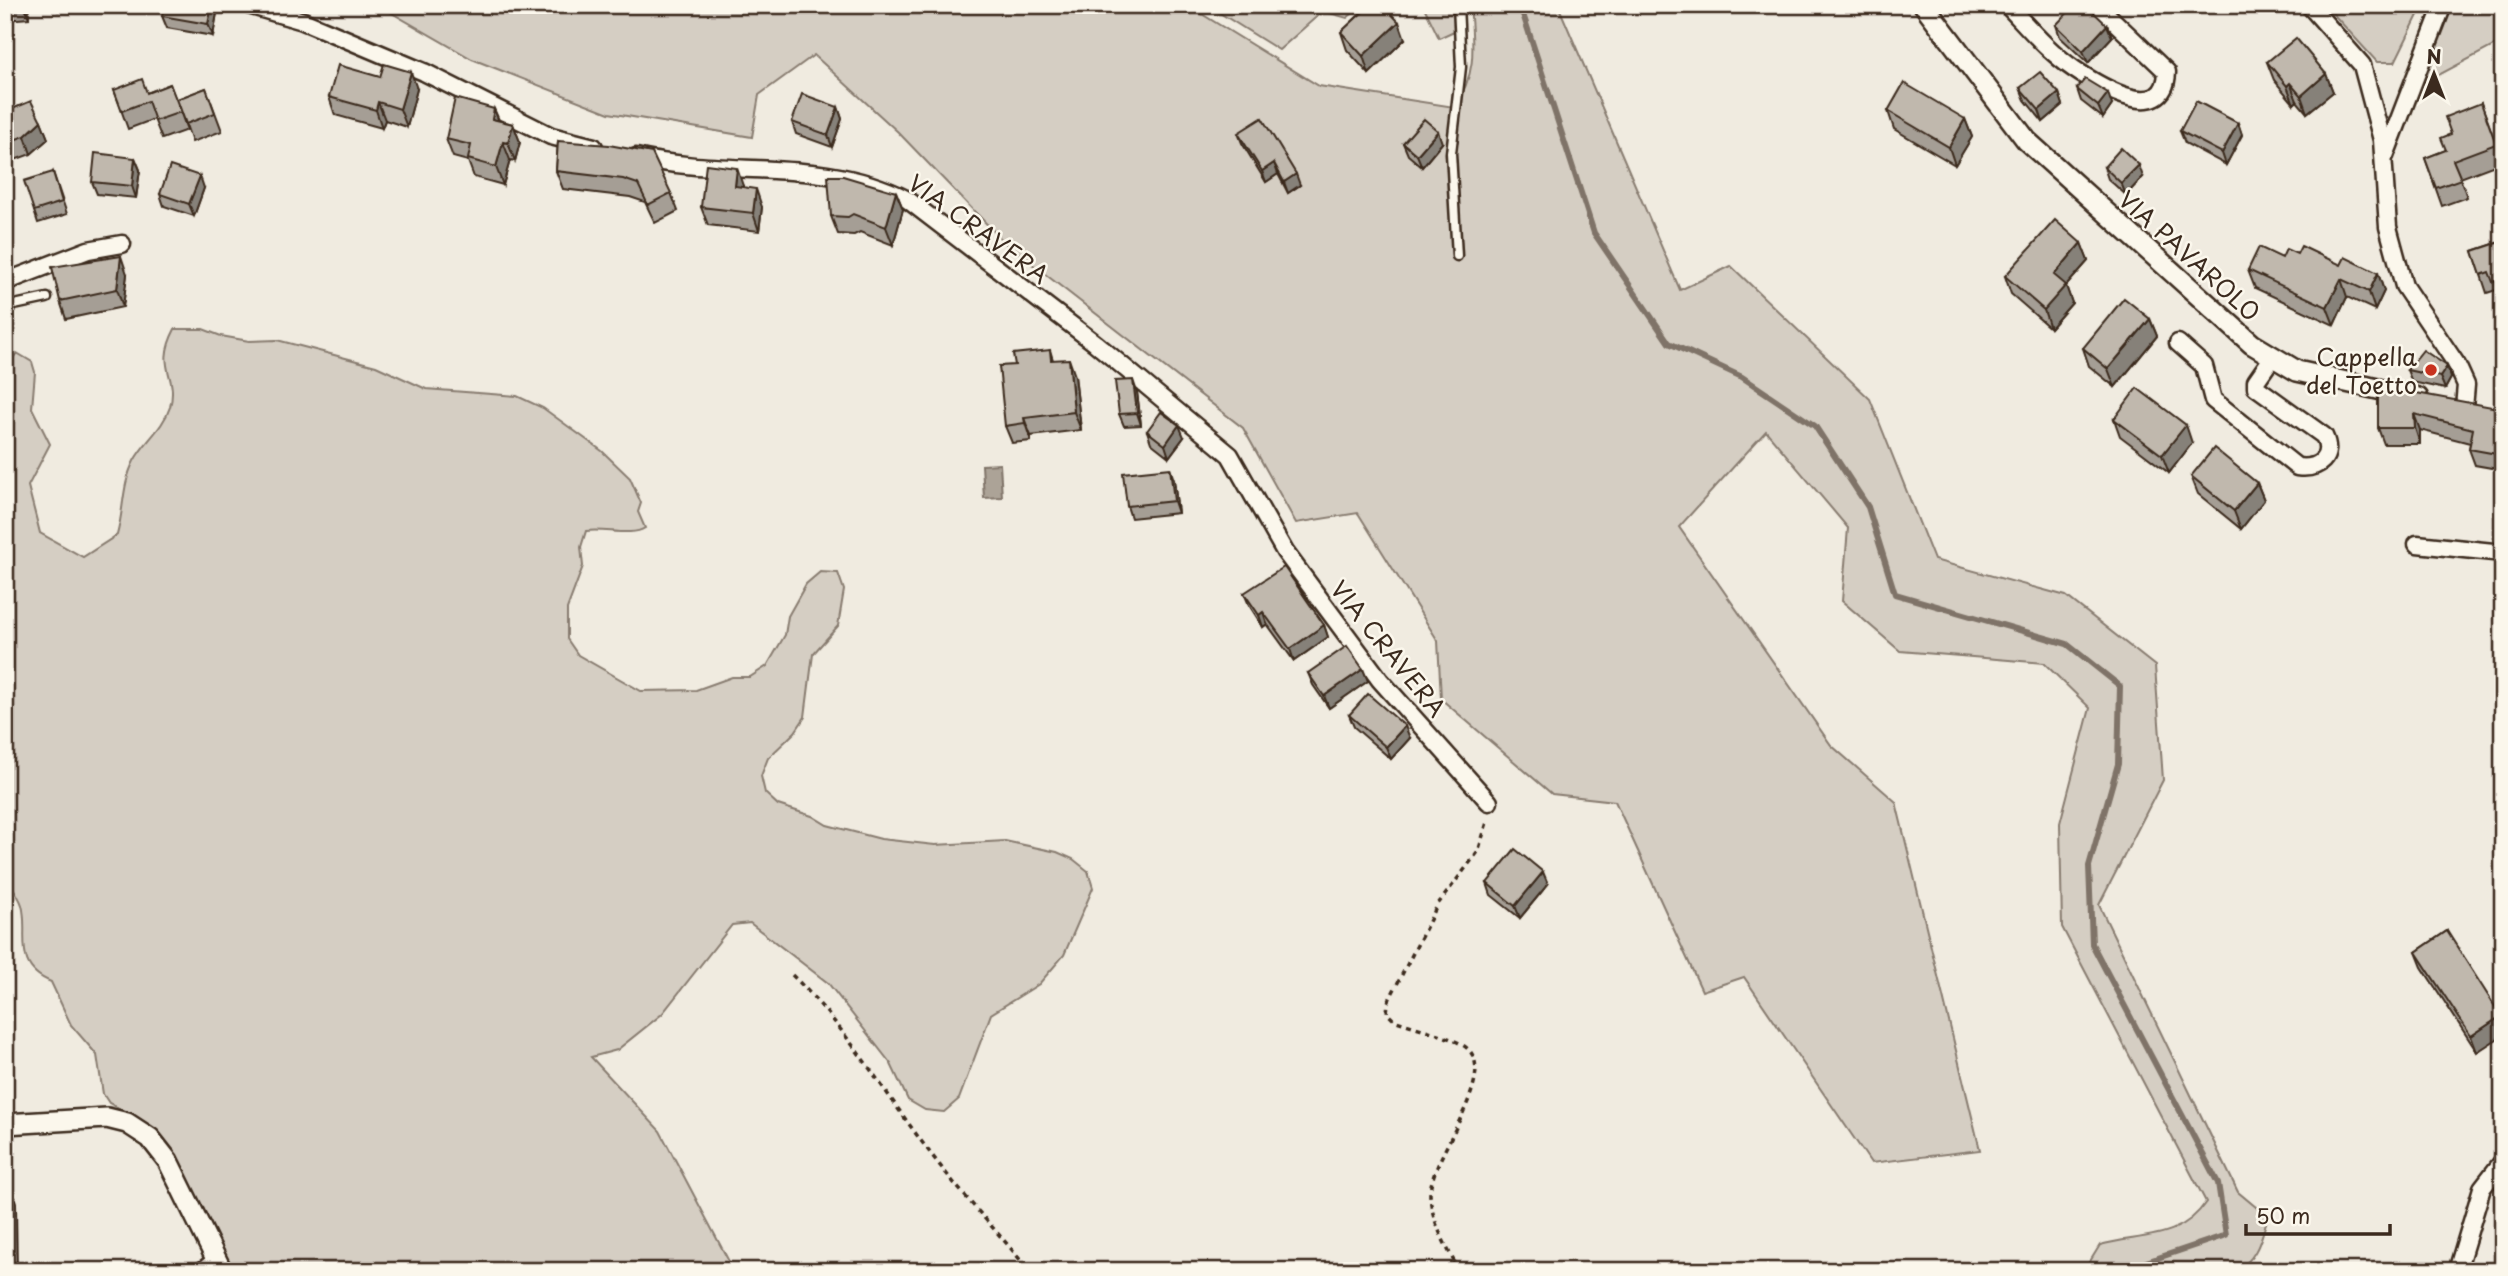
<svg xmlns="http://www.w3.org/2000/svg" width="2508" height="1276" viewBox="0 0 2508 1276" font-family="'Playpen Sans',sans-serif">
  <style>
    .green { fill: #d5cec3; stroke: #887c70; stroke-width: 2 }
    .water { fill: #aca397; stroke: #7f7367; stroke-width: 2 }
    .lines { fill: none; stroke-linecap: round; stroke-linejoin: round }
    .stream { stroke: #7f7367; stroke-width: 6 }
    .service-casing { stroke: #3b2a1e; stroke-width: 13 }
    .minor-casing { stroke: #3b2a1e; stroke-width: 21 }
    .tertiary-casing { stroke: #3b2a1e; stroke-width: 24 }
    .path { stroke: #3b2a1e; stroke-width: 3.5; stroke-dasharray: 5 5; stroke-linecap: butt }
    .service { stroke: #fbf7ec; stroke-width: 8 }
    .minor { stroke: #fbf7ec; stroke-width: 16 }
    .tertiary { stroke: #fbf7ec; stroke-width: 19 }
    .wall { fill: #a59e95; stroke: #3b2a1e; stroke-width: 2 }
    .shaded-wall { fill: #868179; stroke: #3b2a1e; stroke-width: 2 }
    .building { fill: #c0b8ad; stroke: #3b2a1e; stroke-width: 2 }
    .poi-dot { fill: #c8321e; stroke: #fbf7ec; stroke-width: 2.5 }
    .labels { text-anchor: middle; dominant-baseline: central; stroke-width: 5; stroke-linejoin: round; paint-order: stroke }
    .street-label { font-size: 24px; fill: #3b2a1e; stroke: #fbf7ec }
    .poi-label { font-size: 24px; fill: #3b2a1e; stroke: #fbf7ec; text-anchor: end }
  </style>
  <rect width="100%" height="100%" fill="#f0ebe0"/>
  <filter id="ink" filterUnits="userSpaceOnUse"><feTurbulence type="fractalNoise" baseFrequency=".0143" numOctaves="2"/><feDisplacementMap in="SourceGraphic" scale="14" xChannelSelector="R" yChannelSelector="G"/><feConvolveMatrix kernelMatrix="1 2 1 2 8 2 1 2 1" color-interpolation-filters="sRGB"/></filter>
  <g filter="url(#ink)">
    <!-- green -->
    <g class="green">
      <path d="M378 5H1187L1319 86 1454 107C1478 73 1473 45 1470 5H1558L1680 290 1731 266 1870 399 1934 560 2066 596 2155 666 2163 780 2099 905 2238 1192 2268 1217C2262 1234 2259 1253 2245 1264 2228 1276 2111 1271 2084 1271L2100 1245C2141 1234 2180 1241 2206 1202L2062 927 2060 823 2090 708 2044 663 1900 651 1842 601 1848 528 1766 431 1679 527 1831 745 1896 802 1980 1150 1871 1163 1744 977 1702 991 1615 801 1552 794 1441 699 1438 641 1358 513 1296 523 1243 428 1005 243 898 132 814 55 759 95 752 137 609 113 472 59Z"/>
      <polygon points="1207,5 1363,5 1347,18 1323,11 1279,50"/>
      <polygon points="1423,5 1453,5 1454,31 1439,38"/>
      <polygon points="2325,5 2423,5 2395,62 2377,62"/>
      <polygon points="2446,5 2503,5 2503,41 2418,86"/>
      <path d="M175 329H203L221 336 249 341 277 340 376 366 426 389 517 396 543 408 602 451 630 478 641 503 638 512 645 528C631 537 605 528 586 531L581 547 583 566 567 609V639L578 655 641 691 696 690 732 677H750L767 666 785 635 788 616 806 584 820 572 838 573 844 590 838 626 813 654 805 717 795 732 768 758 761 776 765 793 778 805 812 816 827 825 881 839 935 845 1005 841 1057 852 1073 859 1088 871 1093 888 1064 955 1039 984 991 1014 959 1099 944 1112 925 1110 908 1100 891 1064 828 983 750 923 732 925 662 1014 617 1050 591 1057 660 1131 734 1271H230L168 1150 150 1125 109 1103 103 1094 97 1055 71 1025 51 982C11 966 30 934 22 905 19 895 10 884 5 876V368L17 353 32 362 35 372 32 408 50 444 28 486 40 533 83 557 117 535C124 510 122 484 134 461 144 442 163 429 170 407 179 374 154 369 175 329Z"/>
    </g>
    <!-- water -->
    <polygon class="water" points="1000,464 1002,497 984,498 982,465"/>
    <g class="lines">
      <!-- stream -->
      <polyline class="stream" points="1520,5 1594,233 1669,343 1742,377 1815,426 1868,507 1895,594 2067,644 2120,686 2118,764 2089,866 2092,944 2218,1183 2226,1235 2146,1262 2139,1271"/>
      <!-- service casing -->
      <g class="service-casing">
        <g id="service">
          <polyline points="1457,256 1451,153 1461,67 1458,5"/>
          <polyline points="5,307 47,298"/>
        </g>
      </g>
      <!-- minor casing -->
      <g class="minor-casing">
        <g id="minor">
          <polyline points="248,5 303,21 424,72 551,136 594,147"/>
          <path d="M2007 5C2028 27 2049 52 2074 69 2099 86 2165 126 2167 72L2097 5"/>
          <polyline points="2309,5 2362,65 2382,140 2388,227 2404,286 2457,365 2466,385 2464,408"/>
          <polyline points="2385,156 2443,5"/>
          <path d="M636 157C728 179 821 155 908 200L1095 343 1230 455 1285 552 1380 680 1489 802"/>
          <polyline points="5,282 88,250 122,244"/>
          <path d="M2178 343 2204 366 2213 400 2297 467C2319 470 2334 457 2324 436L2256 387V381L2272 358"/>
          <polyline points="2417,544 2503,553"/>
          <polyline points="202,1271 215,1261"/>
          <polyline points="2457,1271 2482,1188 2503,1161"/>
        </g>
      </g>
      <!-- tertiary casing -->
      <g class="tertiary-casing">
        <g id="tertiary">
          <polyline points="1924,5 2027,141 2252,344 2297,371 2418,398"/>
          <polyline points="5,1124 107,1118 127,1123 150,1138 168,1161 222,1271"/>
          <polyline points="5,1204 6,1271"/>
        </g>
      </g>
      <!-- path -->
      <g class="path">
        <path d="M792 975C853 1034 893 1108 946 1173 973 1207 1003 1237 1029 1271"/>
        <path d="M1459 1271C1447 1247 1432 1223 1430 1196 1428 1156 1508 1069 1461 1044 1441 1033 1416 1028 1394 1020L1387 1013 1388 1002 1438 904 1478 852 1488 819"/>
      </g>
      <!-- service -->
      <use href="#service" class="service"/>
      <!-- minor -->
      <use href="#minor" class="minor"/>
      <!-- tertiary -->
      <use href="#tertiary" class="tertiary"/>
    </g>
    <!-- wall -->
    <g class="wall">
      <polygon points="5,5 28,5 29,18 5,20"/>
      <polygon points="56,5 86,5 87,7 58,11"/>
      <polygon points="1358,5 1405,39 1369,74 1347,50 1341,32 1361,13"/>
      <polygon points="218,7 213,36 167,28 162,16"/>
      <polygon points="2056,25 2107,25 2112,37 2088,63 2060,37"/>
      <polygon points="2267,62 2326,74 2333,92 2307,113 2297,101 2294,104 2274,80"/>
      <polygon points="170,84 187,130 162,139 154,119 128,129 114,90 147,93"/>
      <polygon points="206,88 222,131 192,142 177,99"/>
      <polygon points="2020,88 2059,93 2063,105 2043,122 2025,100"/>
      <polygon points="417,89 407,127 385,120 382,128 335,115 329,97"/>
      <polygon points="2077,89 2112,105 2103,118 2081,101"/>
      <polygon points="2481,103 2503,162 2460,178 2467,197 2442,206 2425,158 2446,150 2451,134"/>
      <polygon points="838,107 842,119 832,147 796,134 792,122"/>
      <polygon points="494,109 499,120 513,124 520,142 515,161 510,160 503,185 474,177 468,161 453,157 446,139"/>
      <polygon points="1888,111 1965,119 1972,137 1955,165 1894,129"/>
      <polygon points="5,112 41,121 48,139 31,154 12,161 5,160"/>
      <polygon points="2238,123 2242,135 2226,165 2185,143 2180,131"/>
      <polygon points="1238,133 1300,185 1288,193 1278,174 1266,182 1242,143"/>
      <polygon points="558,141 671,193 678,211 655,223 645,202 630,197 563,189 556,171"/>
      <polygon points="1403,143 1442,143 1422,167 1408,155"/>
      <polygon points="135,158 140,170 136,198 97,194 92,182"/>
      <polygon points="2104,167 2143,177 2126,195 2108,179"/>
      <polygon points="53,172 67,214 38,223 34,211"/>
      <polygon points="743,186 743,187 762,207 759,231 708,225 701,207"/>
      <polygon points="204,188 194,216 164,206 160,194"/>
      <polygon points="896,192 903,209 893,245 860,232 854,235 838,234 831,216"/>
      <polygon points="5,212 10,225 5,227"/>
      <polygon points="2503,241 2503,299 2499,300 2496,290 2487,293 2473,251"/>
      <polygon points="2081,243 2088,261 2066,286 2072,303 2050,328 2011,294 2005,276"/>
      <polygon points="2297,254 2341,265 2378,273 2384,291 2375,310 2347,297 2334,325 2255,288 2248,270 2282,258"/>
      <polygon points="127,274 123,307 66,319 60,301"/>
      <polygon points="2150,319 2157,336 2115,387 2089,366 2083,348"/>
      <polygon points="1050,350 1053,360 1075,376 1081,430 1031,436 1031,441 1012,443 1005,426 1015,365"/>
      <polygon points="2447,366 2451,378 2445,389 2412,382 2407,370"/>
      <polygon points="1137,392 1141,425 1124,426 1119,414"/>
      <polygon points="2378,392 2503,409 2503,470 2475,465 2469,449 2470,443 2420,430 2420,444 2384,444 2378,428"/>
      <polygon points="2114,419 2192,443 2169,473 2120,436"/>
      <polygon points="1147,431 1184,437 1169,457 1151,443"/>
      <polygon points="2191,476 2257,483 2264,500 2241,529 2198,494"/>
      <polygon points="1174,480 1178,513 1131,518 1127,506"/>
      <polygon points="2503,551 2503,596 2498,582"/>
      <polygon points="1244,593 1324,625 1328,637 1294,661 1267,624 1263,627 1249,605"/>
      <polygon points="1308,673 1368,681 1329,708 1313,685"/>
      <polygon points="1349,715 1410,738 1391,759 1354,727"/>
      <polygon points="1487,883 1548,884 1520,918 1491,895"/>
      <polygon points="2447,931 2477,1052 2422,967 2416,952"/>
    </g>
    <!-- shaded-wall -->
    <g class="shaded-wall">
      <polygon points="24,5 28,5 29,18"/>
      <polygon points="212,5 217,5 218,7 213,36 208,24"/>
      <polygon points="2030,5 2038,5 2032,10"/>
      <polygon points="1399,22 1405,39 1369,74 1363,56"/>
      <polygon points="2107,25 2112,37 2088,63 2083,51"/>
      <polygon points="411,72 417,89 407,127 400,109"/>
      <polygon points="2326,74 2333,92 2307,113 2301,96"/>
      <polygon points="2290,83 2297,101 2294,104 2287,86"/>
      <polygon points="2059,93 2063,105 2043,122 2039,110"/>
      <polygon points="2108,93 2112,105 2103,118 2098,106"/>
      <polygon points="378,102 385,120 382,128 376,110"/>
      <polygon points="838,107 842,119 832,147 828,135"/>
      <polygon points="494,109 501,127 492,119"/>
      <polygon points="1965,119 1972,137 1955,165 1949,147"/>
      <polygon points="41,121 48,139 31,154 25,136"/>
      <polygon points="2238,123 2242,135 2226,165 2222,153"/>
      <polygon points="513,124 520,142 515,161 508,143"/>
      <polygon points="1438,131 1442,143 1422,167 1417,155"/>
      <polygon points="503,142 510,160 503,185 496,167"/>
      <polygon points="135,158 140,170 136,198 132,186"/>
      <polygon points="1274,163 1278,174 1266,182 1262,171"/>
      <polygon points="2139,165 2143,177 2126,195 2121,183"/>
      <polygon points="737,168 743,186 741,204 735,186"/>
      <polygon points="1296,174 1300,185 1288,193 1284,182"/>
      <polygon points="200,176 204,188 194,216 189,204"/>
      <polygon points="756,189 762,207 759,231 753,213"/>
      <polygon points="896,192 903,209 893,245 886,227"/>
      <polygon points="2081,243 2088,261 2066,286 2072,303 2050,328 2044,310 2054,275"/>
      <polygon points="121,256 127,274 123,307 117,289"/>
      <polygon points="2378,273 2384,291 2375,310 2369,292"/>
      <polygon points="2341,279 2347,297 2334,325 2327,307"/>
      <polygon points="2150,319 2157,336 2115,387 2108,369"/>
      <polygon points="1069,359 1075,376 1081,430 1074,412"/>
      <polygon points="2447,366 2451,378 2445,389 2440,377"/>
      <polygon points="1133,380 1137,392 1141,425 1137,413"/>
      <polygon points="2414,414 2420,430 2420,444 2415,428"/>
      <polygon points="1024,418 1031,436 1031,441 1025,423"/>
      <polygon points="1179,425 1184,437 1169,457 1165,445"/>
      <polygon points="2186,425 2192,443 2169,473 2162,455"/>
      <polygon points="2501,434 2503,437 2503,469 2497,454"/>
      <polygon points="1170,468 1174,480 1178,513 1174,501"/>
      <polygon points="2257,483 2264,500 2241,529 2234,511"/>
      <polygon points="1263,612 1267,624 1263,627 1259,615"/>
      <polygon points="1324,625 1328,637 1294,661 1290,649"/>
      <polygon points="1363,669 1368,681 1329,708 1324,696"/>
      <polygon points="1405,726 1410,738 1391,759 1386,747"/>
      <polygon points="1543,872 1548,884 1520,918 1515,906"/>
      <polygon points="2501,1016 2503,1020 2503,1035 2477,1052 2471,1036"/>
    </g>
    <!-- building -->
    <g class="building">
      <polygon points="5,5 24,5 24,6 5,7"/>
      <polygon points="164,5 212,5 208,24 162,16"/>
      <polygon points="1359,5 1383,5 1399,22 1363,56 1341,32 1364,11"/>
      <polygon points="2075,5 2086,5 2107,25 2083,51 2056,25"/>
      <polygon points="2296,38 2326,74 2301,96 2290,83 2287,86 2267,62"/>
      <polygon points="384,64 411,72 400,109 378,102 376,110 329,97 338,65 380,77"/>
      <polygon points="2040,72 2059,93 2039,110 2020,88"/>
      <polygon points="142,79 147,93 170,84 181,112 155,121 148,101 122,111 114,90"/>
      <polygon points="2085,79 2108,93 2098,106 2077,89"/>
      <polygon points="1904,83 1965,119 1949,147 1888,111"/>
      <polygon points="206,88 215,113 186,124 177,99"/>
      <polygon points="802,94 838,107 828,135 792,122"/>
      <polygon points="455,98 494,109 492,119 513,124 508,143 503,142 496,167 468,159 471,145 446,139"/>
      <polygon points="31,101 41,121 25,136 5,143 5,112"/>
      <polygon points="2196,101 2238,123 2222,153 2180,131"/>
      <polygon points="2481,103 2496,144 2453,160 2461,179 2436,188 2425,158 2446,150 2441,138 2451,134 2445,117"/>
      <polygon points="1262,118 1296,174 1284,182 1274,163 1262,171 1238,133"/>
      <polygon points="1424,119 1438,131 1417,155 1403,143"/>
      <polygon points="558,141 609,145 652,153 671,193 648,205 638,184 623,179 556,171"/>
      <polygon points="2121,148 2139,165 2121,183 2104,167"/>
      <polygon points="95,153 135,158 132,186 92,182"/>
      <polygon points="706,164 737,168 735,186 756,189 753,213 701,207"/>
      <polygon points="170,166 200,176 189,204 160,194"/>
      <polygon points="53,172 62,202 34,211 24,181"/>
      <polygon points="828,176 843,176 896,192 886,227 853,214 848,217 831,216"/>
      <polygon points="2055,220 2081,243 2054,275 2066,285 2044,310 2005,276"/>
      <polygon points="2503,241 2503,279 2493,282 2489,272 2481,275 2473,251"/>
      <polygon points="2301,246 2341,265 2345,257 2378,273 2369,292 2341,279 2327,307 2248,270 2259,247 2282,258 2286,249 2297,254"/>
      <polygon points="121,256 117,289 60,301 52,267"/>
      <polygon points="2124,298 2150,319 2108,369 2083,348"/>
      <polygon points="1050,350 1051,360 1069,359 1074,412 1024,418 1025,423 1005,426 999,366 1015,365 1013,354"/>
      <polygon points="2423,350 2447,366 2440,377 2407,370"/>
      <polygon points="1133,380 1137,413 1119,414 1115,381"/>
      <polygon points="2137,388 2186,425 2162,455 2114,419"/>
      <polygon points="2378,392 2411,392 2503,409 2503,434 2501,434 2497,454 2469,449 2473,429 2414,414 2415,428 2378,428"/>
      <polygon points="1161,412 1179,425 1165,445 1147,431"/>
      <polygon points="2214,448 2257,483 2234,511 2191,476"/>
      <polygon points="1170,468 1174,501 1127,506 1123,473"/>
      <polygon points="2503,551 2503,583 2498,582"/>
      <polygon points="1284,567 1324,625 1290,649 1263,612 1259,615 1244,593"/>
      <polygon points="1347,646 1363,669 1324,696 1308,673"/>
      <polygon points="1368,694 1405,726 1386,747 1349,715"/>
      <polygon points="1515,849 1543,872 1515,906 1487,883"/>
      <polygon points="2447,931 2501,1016 2471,1036 2416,952"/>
    </g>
  </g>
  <!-- markers -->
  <circle class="poi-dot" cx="2431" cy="370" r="7"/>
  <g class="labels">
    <!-- street labels -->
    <g class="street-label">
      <text transform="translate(979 228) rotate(36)">VIA CRAVERA</text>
      <text transform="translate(2190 255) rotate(42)">VIA PAVAROLO</text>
      <text transform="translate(1389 648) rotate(51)">VIA CRAVERA</text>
    </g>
    <!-- poi labels -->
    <g class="poi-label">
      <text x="2417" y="356">Cappella<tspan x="2417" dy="28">del Toetto</tspan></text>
    </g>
  </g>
  <!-- margin -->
  <rect width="2508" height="1276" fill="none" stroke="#fbf7ec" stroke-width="28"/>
  <rect x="14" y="14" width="2480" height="1248" fill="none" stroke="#3b2a1e" stroke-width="2.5" filter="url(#ink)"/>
  <!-- north arrow -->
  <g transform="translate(2434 74)" stroke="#fbf7ec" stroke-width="5" paint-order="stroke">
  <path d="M0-5L12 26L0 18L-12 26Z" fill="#3b2a1e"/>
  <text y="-10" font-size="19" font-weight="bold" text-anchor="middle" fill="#3b2a1e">N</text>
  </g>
  <!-- scale -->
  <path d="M2246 1224v10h144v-10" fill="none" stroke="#3b2a1e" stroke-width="3.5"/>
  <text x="2256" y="1224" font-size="21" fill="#3b2a1e" stroke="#fbf7ec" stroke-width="5" paint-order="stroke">50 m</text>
</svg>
